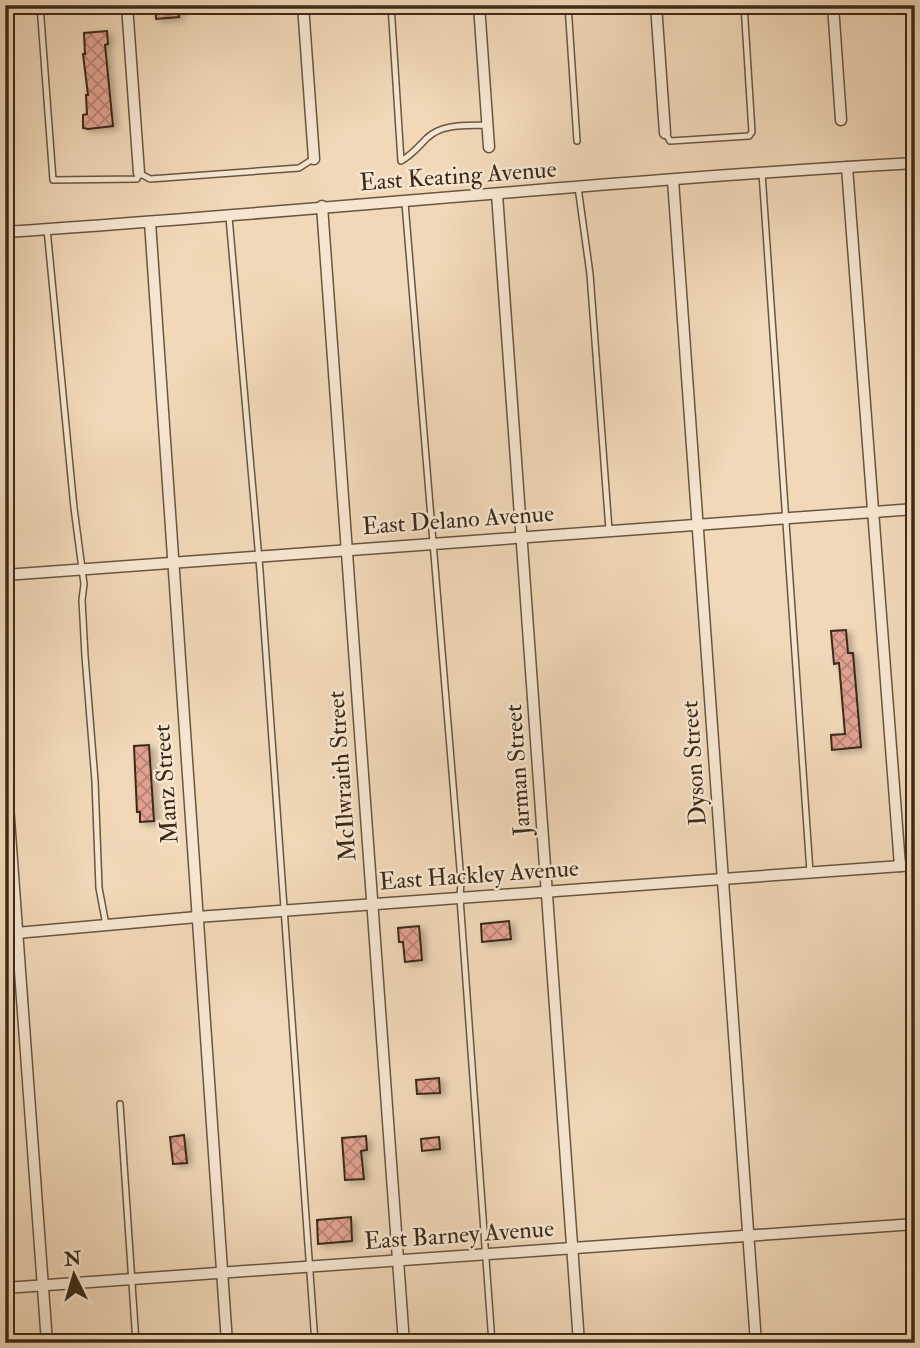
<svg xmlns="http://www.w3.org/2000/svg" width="920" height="1348" viewBox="0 0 920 1348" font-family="'IM FELL Double Pica',serif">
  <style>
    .building { fill: url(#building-cross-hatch); stroke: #3c2a18; stroke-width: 2; filter: url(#shadow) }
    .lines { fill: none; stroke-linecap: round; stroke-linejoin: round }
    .service-casing { stroke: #695640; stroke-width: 8 }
    .minor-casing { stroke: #695640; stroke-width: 13 }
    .service { stroke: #f6e6d1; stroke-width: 5 }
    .minor { stroke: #f6e6d1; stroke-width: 10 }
    .labels { text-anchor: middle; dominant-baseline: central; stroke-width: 5; stroke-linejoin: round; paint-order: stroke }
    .street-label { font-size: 24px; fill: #3c2a18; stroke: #f6e6d1 }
  </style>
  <defs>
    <pattern id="building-cross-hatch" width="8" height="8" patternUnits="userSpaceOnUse" patternTransform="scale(1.75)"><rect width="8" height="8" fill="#e0a190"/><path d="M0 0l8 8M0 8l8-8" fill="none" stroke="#b78375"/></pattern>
    <filter id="shadow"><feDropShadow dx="4.5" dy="2.5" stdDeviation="3.5" flood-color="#0004"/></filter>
  </defs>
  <rect width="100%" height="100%" fill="#f1d8b8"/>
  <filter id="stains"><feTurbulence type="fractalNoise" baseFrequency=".00286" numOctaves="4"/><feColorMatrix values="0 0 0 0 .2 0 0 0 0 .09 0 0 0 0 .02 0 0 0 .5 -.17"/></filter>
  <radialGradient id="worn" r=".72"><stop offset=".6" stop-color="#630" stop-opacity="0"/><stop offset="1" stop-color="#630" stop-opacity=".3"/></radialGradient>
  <!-- building -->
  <g class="building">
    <polygon points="155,5 178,5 179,17 156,19"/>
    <polygon points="107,31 108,44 105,45 113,126 88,129 83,128 83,115 87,114 86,95 88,95 83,54 85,54 84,33"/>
    <polygon points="846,630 848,653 853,653 861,747 832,750 831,735 845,734 839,663 834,664 831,631"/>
    <polygon points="149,745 154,821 140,822 140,812 137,812 134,746"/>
    <polygon points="509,921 511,939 482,942 481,924"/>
    <polygon points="419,926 422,960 405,962 403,942 399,942 398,928"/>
    <polygon points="439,1078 440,1093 417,1094 416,1080"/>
    <polygon points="184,1135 187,1163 173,1164 170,1137"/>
    <polygon points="366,1136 367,1150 361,1151 364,1179 345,1180 342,1138"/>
    <polygon points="439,1137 440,1149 422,1151 421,1139"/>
    <polygon points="351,1217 352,1241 318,1244 317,1220"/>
  </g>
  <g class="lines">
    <!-- service casing -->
    <g class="service-casing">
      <g id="service">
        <polyline points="40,5 53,180 137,179 139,173 150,179 299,168 313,159"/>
        <path d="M391 5 401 161C412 155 418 147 427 138 443 123 467 126 487 125"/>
        <polyline points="568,5 577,141"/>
        <polyline points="666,134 670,141 749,136 752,132 744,5"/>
        <polyline points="762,173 810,872"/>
        <polyline points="578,187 590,274 609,530"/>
        <polyline points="405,203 461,881 460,898 492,1343"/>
        <polyline points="229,217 260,571 315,1343"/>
        <polyline points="47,229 74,508 84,584 82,600 85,656 95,781 99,888 106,925"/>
        <polyline points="120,1104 136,1343"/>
      </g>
    </g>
    <!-- minor casing -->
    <g class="minor-casing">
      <g id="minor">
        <polyline points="127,5 139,173"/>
        <polyline points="303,5 314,159"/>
        <polyline points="479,5 489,147"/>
        <polyline points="656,5 665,133"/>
        <polyline points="833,5 841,120"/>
        <polyline points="847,167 900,866"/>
        <polyline points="673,180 756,1343"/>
        <polyline points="497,194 579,1343"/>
        <polyline points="322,206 404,1343"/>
        <polyline points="150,222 227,1343"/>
        <path d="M5 232C309 212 611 180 915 163"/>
        <polyline points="5,575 915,509"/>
        <polyline points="5,764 47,1343"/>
        <polyline points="5,934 197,917 915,865"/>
        <polyline points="5,1288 915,1224"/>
      </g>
    </g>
    <!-- service -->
    <use href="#service" class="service"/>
    <!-- minor -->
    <use href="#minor" class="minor"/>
  </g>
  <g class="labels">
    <!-- street labels -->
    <g class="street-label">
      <text transform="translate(458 176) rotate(-4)">East Keating Avenue</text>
      <text transform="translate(458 520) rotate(-4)">East Delano Avenue</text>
      <text transform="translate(694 763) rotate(-94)">Dyson Street</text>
      <text transform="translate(518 770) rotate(-94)">Jarman Street</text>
      <text transform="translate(342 776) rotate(-94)">McIlwraith Street</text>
      <text transform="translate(166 784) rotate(-94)">Manz Street</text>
      <text transform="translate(479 875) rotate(-4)">East Hackley Avenue</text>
      <text transform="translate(459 1235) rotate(-4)">East Barney Avenue</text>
    </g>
  </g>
  <!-- margin -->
  <rect width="920" height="1348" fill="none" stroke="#f1d8b8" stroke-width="28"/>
  <rect x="7" y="7" width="906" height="1334" fill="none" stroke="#3c2a18" stroke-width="3.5"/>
  <rect x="14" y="14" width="892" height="1320" fill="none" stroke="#3c2a18" stroke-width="2"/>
  <!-- north arrow -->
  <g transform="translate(74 1275) rotate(355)" stroke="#f6e6d1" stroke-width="5" paint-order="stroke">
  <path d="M0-5L12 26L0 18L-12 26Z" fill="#3c2a18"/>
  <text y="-10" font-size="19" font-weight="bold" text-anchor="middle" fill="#3c2a18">N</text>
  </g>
  <rect width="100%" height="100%" filter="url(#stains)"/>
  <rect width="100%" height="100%" fill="url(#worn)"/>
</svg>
